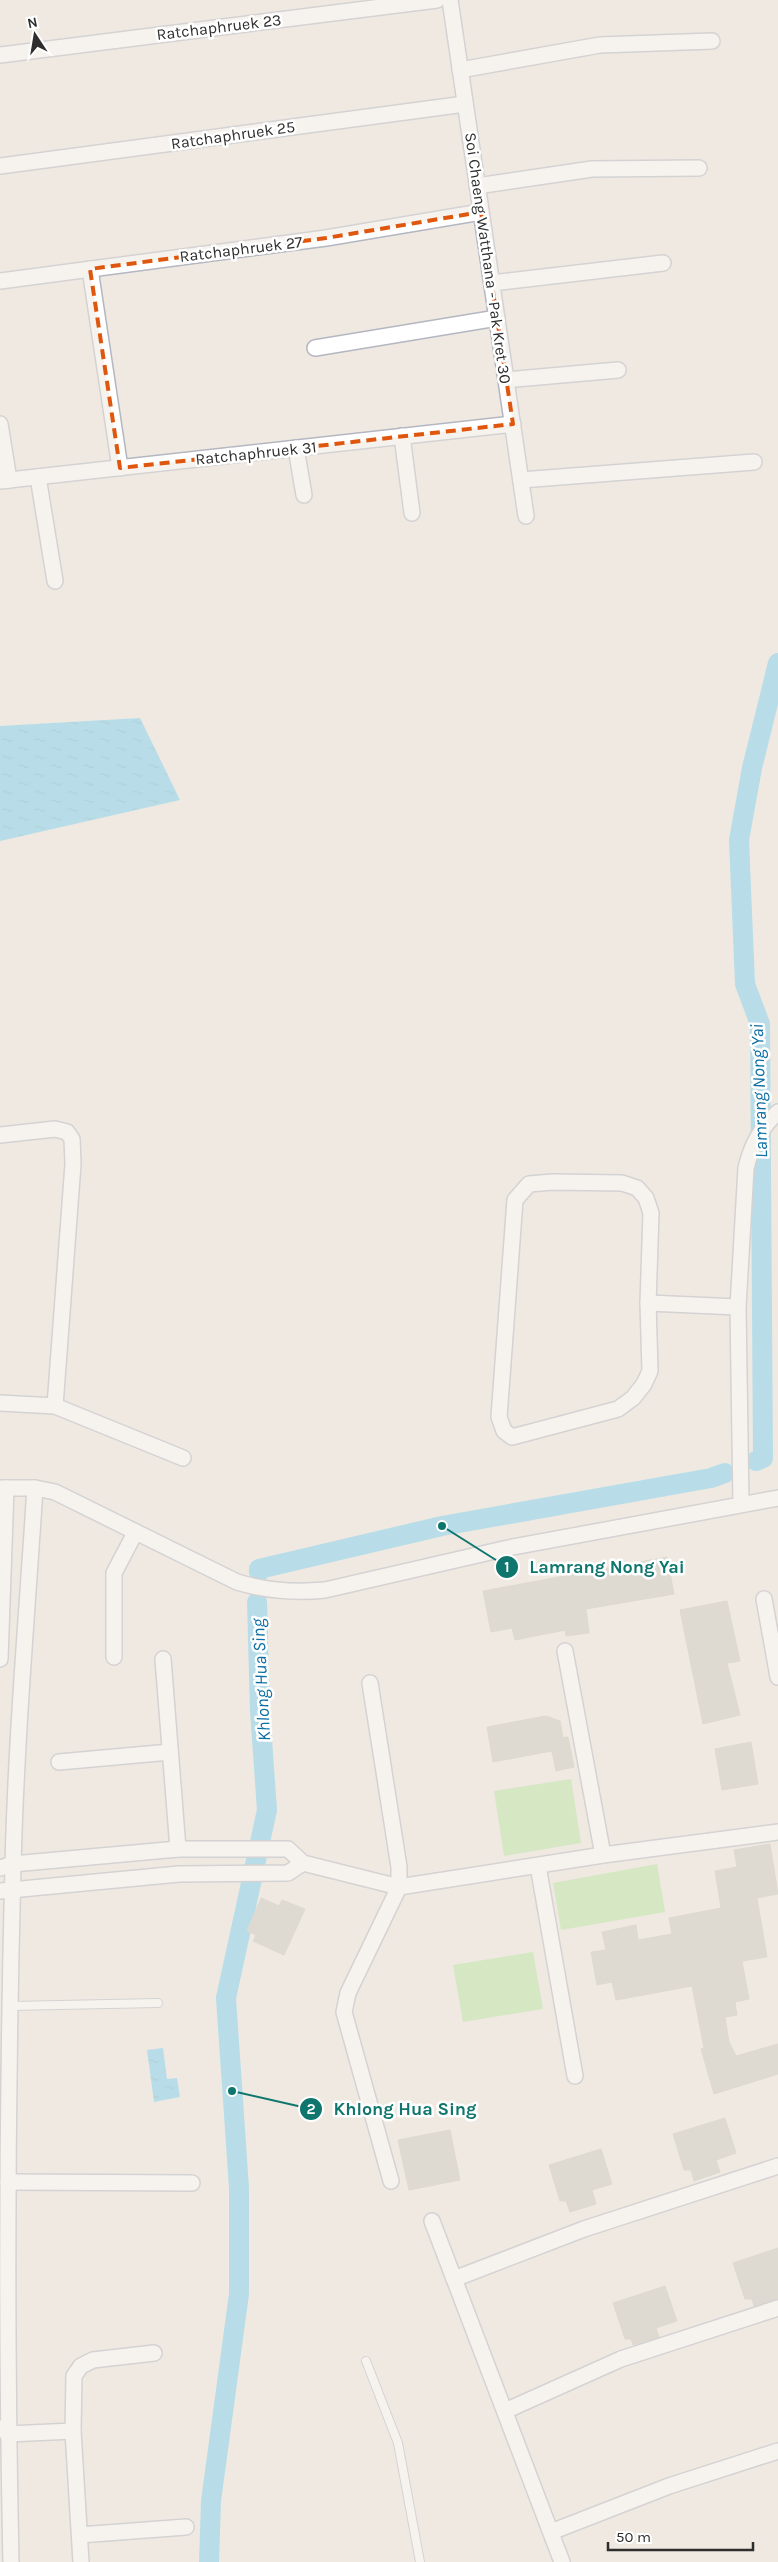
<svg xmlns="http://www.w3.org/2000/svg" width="778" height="2562" viewBox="0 0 778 2562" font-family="Karla,sans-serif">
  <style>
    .grass { fill: #b6e59e }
    .water { fill: url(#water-ripples) }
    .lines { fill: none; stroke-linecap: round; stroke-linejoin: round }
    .canal { stroke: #75cff0; stroke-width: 20 }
    .building { fill: #cbc7bf; stroke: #cbc5ba }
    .lane-casing { stroke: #b4b7c1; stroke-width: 10 }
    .street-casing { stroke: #b4b7c1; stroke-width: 18 }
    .lane { stroke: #fff; stroke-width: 8 }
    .street { stroke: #fff; stroke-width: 15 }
    .marked { fill: none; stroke: #df570e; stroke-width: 4; stroke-dasharray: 10 6; stroke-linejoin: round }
    .labels { text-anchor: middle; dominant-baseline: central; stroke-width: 5; stroke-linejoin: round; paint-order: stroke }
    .street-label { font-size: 16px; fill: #2e2e2e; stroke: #fff }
    .water-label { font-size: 18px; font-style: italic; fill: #0d6fa3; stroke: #fff }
    .leader { fill: none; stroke: #0f766e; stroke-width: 2 }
    .callout-dot { fill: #0f766e; stroke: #fff; stroke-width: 2 }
    .mark-label { font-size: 15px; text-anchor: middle; font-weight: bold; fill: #fff }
    .callout-label { font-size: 18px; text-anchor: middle; font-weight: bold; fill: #0f766e; stroke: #fff; stroke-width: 5; stroke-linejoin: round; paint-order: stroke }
  </style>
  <defs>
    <pattern id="water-ripples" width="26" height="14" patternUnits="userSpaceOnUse" patternTransform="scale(1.25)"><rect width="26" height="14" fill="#75cff0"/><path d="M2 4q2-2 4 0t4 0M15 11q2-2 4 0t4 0" fill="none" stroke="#66b2ce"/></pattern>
  </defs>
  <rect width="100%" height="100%" fill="#efe9e1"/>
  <!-- grass -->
  <g class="grass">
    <polygon points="571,1779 581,1843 504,1856 494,1791"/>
    <polygon points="657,1864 665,1912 561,1930 553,1883"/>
    <polygon points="533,1952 543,2009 463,2022 453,1965"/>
  </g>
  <!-- water -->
  <g class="water">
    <polygon points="140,718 180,800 0,841 0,726"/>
    <polygon points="163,2048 167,2079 177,2078 180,2097 154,2102 147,2050"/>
  </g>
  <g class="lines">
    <!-- canal -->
    <g class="canal">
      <polyline points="756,1461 763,1458 760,1024 745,984 739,840 752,768 778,663"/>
      <polyline points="259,1572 259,1569 442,1526 711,1478 725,1473"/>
      <polyline points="209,2562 211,2501 239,2294 239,2188 226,1998 267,1810 260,1711 257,1602"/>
    </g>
  </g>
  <!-- building -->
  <g class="building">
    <polygon points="667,1557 674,1594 586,1609 589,1633 566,1636 565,1630 515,1640 512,1628 491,1632 483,1591"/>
    <polygon points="727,1601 740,1661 727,1663 740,1715 703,1724 680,1610"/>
    <polygon points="546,1716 560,1721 563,1738 568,1737 574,1767 556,1771 552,1751 493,1762 487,1727"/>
    <polygon points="751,1742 758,1784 722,1790 715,1749"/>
    <polygon points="770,1844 778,1894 757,1898 767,1957 742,1961 749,1999 735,2002 737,2015 725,2017 729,2042 736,2056 778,2044 778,2074 714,2094 701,2049 704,2048 692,1986 616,2000 612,1982 597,1985 591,1952 606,1950 602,1932 636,1925 638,1940 672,1934 669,1918 721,1908 715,1871 737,1867 734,1850"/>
    <polygon points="261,1898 279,1906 282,1900 305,1909 284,1955 253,1941 256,1935 247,1931"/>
    <polygon points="725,2118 736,2153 716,2160 720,2172 694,2181 691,2170 684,2170 673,2134"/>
    <polygon points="450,2130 460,2180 409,2190 398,2140"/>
    <polygon points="601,2149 612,2184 592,2190 596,2204 570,2212 566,2201 560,2201 549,2165"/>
    <polygon points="778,2248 778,2299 754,2306 752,2299 745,2299 733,2263"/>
    <polygon points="665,2286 677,2321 656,2328 659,2337 633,2345 631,2339 625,2339 613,2303"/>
  </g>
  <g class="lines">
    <!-- lane casing -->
    <g class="lane-casing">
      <g id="lane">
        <polyline points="11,2006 158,2003"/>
        <polyline points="366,2361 398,2443 420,2562"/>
      </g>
    </g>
    <!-- street casing -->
    <g class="street-casing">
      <g id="street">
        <polyline points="450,0 526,516"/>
        <polyline points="0,55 437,0"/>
        <polyline points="460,70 600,45 712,41"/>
        <polyline points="0,166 465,104"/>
        <polyline points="477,186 592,169 699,168"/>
        <polyline points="90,269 120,468"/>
        <polyline points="0,281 326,238 481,212"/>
        <polyline points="492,283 663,263"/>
        <polyline points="315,348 497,318"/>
        <polyline points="506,380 618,370"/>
        <polyline points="0,424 9,480"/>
        <polyline points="402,436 412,513"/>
        <polyline points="296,448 304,495"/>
        <polyline points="38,477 55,581"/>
        <polyline points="521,480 754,462"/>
        <polyline points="0,481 513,424"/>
        <polyline points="0,1135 55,1129 67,1132 72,1139 73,1164 55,1406"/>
        <polygon points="553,1182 622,1183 637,1188 646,1198 651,1213 648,1303 650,1371 644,1384 633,1398 618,1409 512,1437 504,1431 499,1417 515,1200 529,1184"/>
        <polyline points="648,1303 738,1307 741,1504"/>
        <path d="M738 1307 746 1168C751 1146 761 1127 778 1112"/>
        <polyline points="0,1403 55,1406 183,1458"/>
        <path d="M0 1488H35L55 1492 237 1582C267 1591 294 1593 325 1590L508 1548 778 1498"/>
        <polyline points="764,1599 778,1677"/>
        <polyline points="565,1651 603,1855"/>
        <polyline points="114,1657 114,1573 135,1533"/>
        <polyline points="0,1659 6,1488"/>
        <polyline points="163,1659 178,1849"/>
        <polyline points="370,1683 399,1867 399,1887 348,1993 344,2012 391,2181"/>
        <polyline points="59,1762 170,1752"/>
        <polyline points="538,1866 575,2076"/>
        <polyline points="0,1868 13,1864 178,1849 288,1849 303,1863 399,1887 603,1855 778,1832"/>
        <polyline points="0,1891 179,1874 288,1873 303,1863"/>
        <polyline points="8,2182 192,2183"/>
        <polyline points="432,2221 562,2562"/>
        <polyline points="454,2279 584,2229 778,2166"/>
        <polyline points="505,2411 621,2359 778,2308"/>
        <polyline points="1,2428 8,2434 73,2431"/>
        <polyline points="551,2532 669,2486 778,2451"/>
        <polyline points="80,2535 186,2527"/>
        <path d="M11 2562C6 2330 7 2098 13 1866 16 1740 27 1614 35 1488"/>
        <polyline points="81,2562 73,2431 74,2376 81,2366 93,2360 154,2353"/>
      </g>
    </g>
    <!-- lane -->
    <use href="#lane" class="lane"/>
    <!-- street -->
    <use href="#street" class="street"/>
  </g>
  <!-- marked area -->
  <path d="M0 0H778V2562H0ZM481 212 513 424 120 468 90 269 326 238Z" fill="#efe9e1" fill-opacity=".55" fill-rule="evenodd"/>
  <path class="marked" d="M481 212 513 424 120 468 90 269 326 238Z"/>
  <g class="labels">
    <!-- street labels -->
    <g class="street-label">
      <text transform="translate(219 27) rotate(-7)">Ratchaphruek 23</text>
      <text transform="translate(233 135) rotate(-8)">Ratchaphruek 25</text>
      <text transform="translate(241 249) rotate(-7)">Ratchaphruek 27</text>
      <text transform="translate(488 258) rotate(82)">Soi Chaeng Watthana - Pak Kret 30</text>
      <text transform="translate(256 453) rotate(-6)">Ratchaphruek 31</text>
    </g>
    <!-- water labels -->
    <g class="water-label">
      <text transform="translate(759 1091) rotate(-92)">Lamrang Nong Yai</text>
      <text transform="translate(261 1680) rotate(-93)">Khlong Hua Sing</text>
    </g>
  </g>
  <!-- callouts -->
  <path class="leader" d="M442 1526L507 1567M232 2091L311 2109"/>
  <g class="callout-dot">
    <circle cx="442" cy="1526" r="5"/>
    <circle cx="232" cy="2091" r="5"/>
    <circle cx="507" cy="1567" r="12"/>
    <circle cx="311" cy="2109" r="12"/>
  </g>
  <g class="mark-label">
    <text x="507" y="1572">1</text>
    <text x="311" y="2114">2</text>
  </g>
  <g class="callout-label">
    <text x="607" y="1573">Lamrang Nong Yai</text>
    <text x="405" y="2115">Khlong Hua Sing</text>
  </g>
  <!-- north arrow -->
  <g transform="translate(35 35) rotate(348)" stroke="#ffffff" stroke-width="4" paint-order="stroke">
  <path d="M0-4L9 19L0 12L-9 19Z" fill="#2e2e2e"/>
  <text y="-8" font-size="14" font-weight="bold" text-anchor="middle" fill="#2e2e2e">N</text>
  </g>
  <!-- scale -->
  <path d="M608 2542v8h145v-8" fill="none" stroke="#2e2e2e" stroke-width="2.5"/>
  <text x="616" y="2542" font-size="15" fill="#2e2e2e" stroke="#ffffff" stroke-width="4" paint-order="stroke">50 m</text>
</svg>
